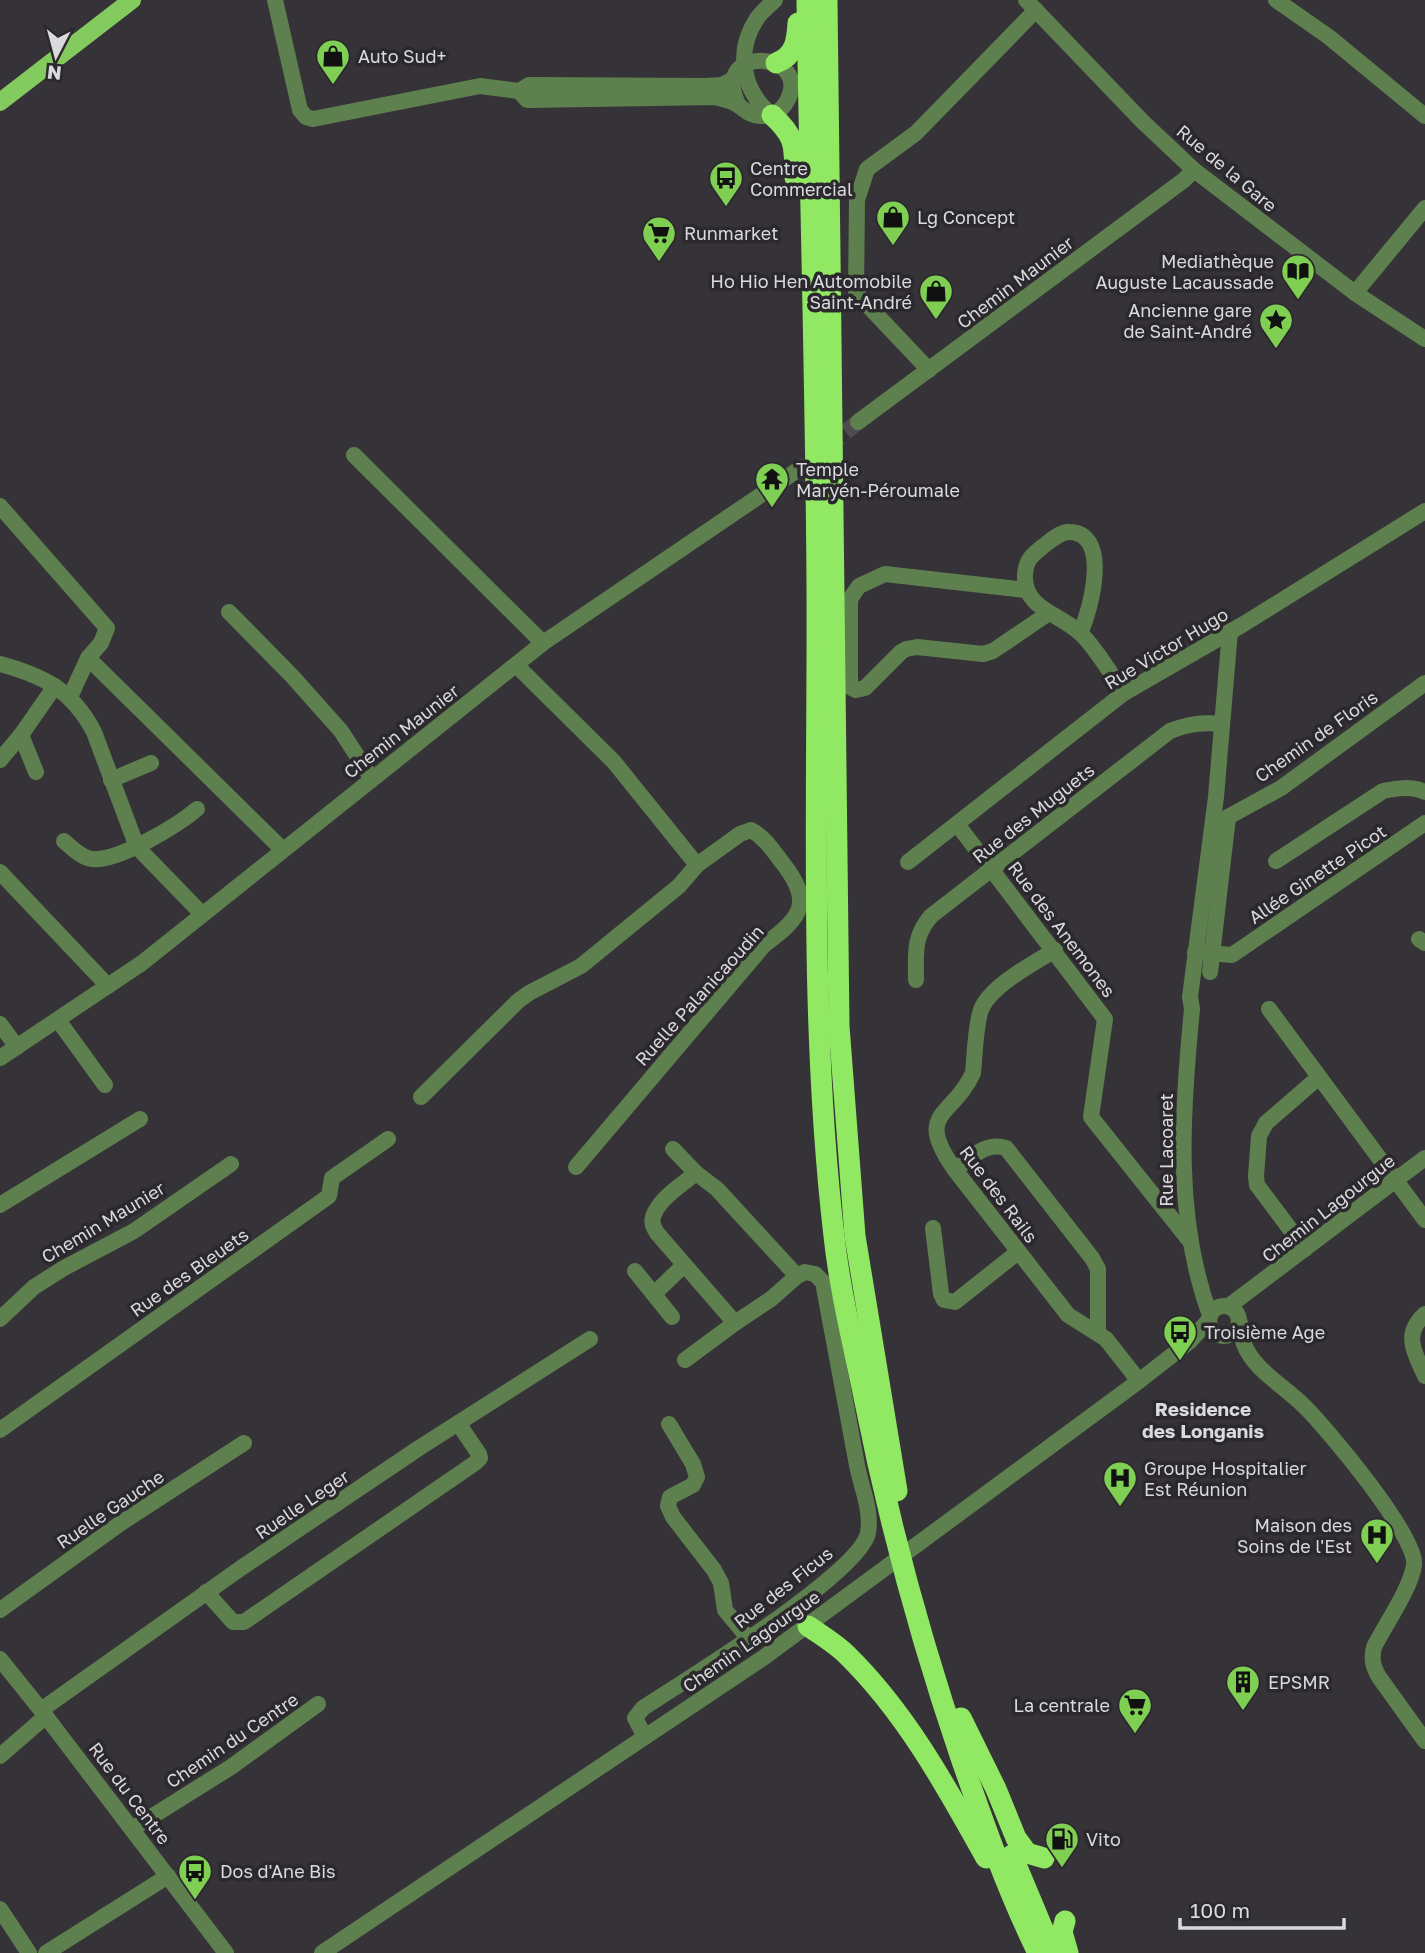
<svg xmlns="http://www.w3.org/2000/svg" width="1425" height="1953" viewBox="0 0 1425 1953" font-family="'Golos Text',sans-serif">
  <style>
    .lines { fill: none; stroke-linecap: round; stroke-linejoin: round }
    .minor-tunnel { stroke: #4f4c51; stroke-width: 16; stroke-dasharray: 16 8; stroke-linecap: butt }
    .minor { stroke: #5e804e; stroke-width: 16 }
    .major { stroke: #83cb5e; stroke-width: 18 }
    .highway { stroke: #91e863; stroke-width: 21 }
    .labels { text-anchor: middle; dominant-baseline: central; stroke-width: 7; stroke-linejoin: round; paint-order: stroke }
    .poi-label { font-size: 18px; fill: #dad9dc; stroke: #2c292e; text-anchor: start }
    .street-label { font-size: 18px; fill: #dad9dc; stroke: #2c292e }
    .neighbourhood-label { font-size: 19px; font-weight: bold; fill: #dad9dc; stroke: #2c292e }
  </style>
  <rect width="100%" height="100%" fill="#363338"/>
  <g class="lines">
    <!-- minor-tunnel -->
    <polyline class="minor-tunnel" points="827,447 858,422"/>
    <!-- minor -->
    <g class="minor">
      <polyline points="275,0 300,110 306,117 313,119 480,86 519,91 529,85 706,86 722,85 734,79"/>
      <polyline points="1026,0 1142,121 1194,170 1355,293 1425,339"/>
      <polyline points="1276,0 1329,37 1425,116"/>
      <path d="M519 91 527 100 715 97C722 99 730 100 736 104 745 109 749 116 760 116 771 117 782 111 787 101 814 51 709 43 738 104"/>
      <path d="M772 115C743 92 735 53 756 20 760 13 769 6 775 0"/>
      <polyline points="1355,293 1425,208"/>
      <polyline points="929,370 856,293 857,200 867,169 916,133 1036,10"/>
      <polyline points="858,422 1184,180 1194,170"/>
      <polyline points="354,455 543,643"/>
      <polyline points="0,506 107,628 101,643 88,658 70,697"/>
      <polyline points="1026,590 885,574 859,586 850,599 850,687 856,690 865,688 901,652 906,649 917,647 983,654 993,651 1049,613"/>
      <polyline points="229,612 292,676 341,731 372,779"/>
      <path d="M1080 633C1091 610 1112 531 1068 532 1058 533 1049 542 1041 548 1031 556 1026 561 1025 574 1023 609 1059 613 1080 633 1095 646 1112 676 1124 693"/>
      <polyline points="88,658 283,850"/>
      <path d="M0 664C44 676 72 690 94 732L137 847 202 914"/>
      <polyline points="516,665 614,762 697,865"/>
      <polyline points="21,735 36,772"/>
      <polyline points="0,760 21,735 55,686"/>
      <polyline points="111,780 151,763"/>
      <polyline points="1228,817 1281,788 1425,683"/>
      <polyline points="957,824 1105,1019 1091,1117 1189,1240"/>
      <path d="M64 841C72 848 82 858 92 859 118 862 178 825 197 809"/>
      <path d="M1276 861 1383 791C1398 788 1411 786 1425 792"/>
      <polyline points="908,862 1124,693 1242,625 1425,511"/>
      <polyline points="0,872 108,986"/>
      <polyline points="1419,939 1425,943"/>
      <path d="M1055 950C1034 963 986 988 980 1013 975 1032 975 1054 973 1073 953 1118 913 1111 955 1170L1068 1315 1106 1339 1139 1381"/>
      <polyline points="1195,952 1232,955 1425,823"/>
      <polyline points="1210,972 1228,817"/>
      <path d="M916 980C916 953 913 937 931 916L1170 731C1188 724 1202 722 1222 724"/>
      <polyline points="1269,1009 1425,1220"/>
      <polyline points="58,1020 105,1085"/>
      <polyline points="0,1024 17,1047"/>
      <polyline points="0,1058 142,963 543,643 802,467"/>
      <path d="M421 1097 518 1001 529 993 581 966 679 886 697 865 740 834 751 830C764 837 772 849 781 861 814 902 802 917 764 945L576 1167"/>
      <polyline points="673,1149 696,1173 717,1189 797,1276"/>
      <path d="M955 1170C971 1158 986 1141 1006 1148L1092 1258 1098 1269V1332"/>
      <path d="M696 1173C683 1184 658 1199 653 1217 651 1223 654 1228 657 1233L735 1323"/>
      <polyline points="0,1205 140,1119"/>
      <polyline points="933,1228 941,1294 944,1300 955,1302 1018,1252"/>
      <polyline points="1305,1249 1257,1185 1256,1176 1259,1136 1266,1123 1319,1077"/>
      <polyline points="635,1271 672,1317"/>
      <polyline points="655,1293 684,1265"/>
      <circle cx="1224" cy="1321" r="15"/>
      <polyline points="1229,1306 1425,1158"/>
      <path d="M1425 1314C1402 1335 1415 1353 1425 1376"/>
      <path d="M1210 1315C1174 1218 1182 1111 1192 1009L1190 997 1216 797 1230 631"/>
      <polyline points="0,1319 34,1287 64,1268 134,1231 231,1164"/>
      <path d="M1240 1323C1241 1329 1241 1337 1244 1344 1253 1369 1284 1386 1303 1405 1326 1427 1418 1537 1414 1565 1411 1588 1385 1625 1374 1647 1371 1659 1373 1667 1379 1677L1425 1741"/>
      <polyline points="669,1424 693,1464 697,1477 693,1485 670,1497 668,1506 673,1517 714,1570 721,1583 725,1610 749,1639"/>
      <polyline points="0,1430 329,1196 332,1178 388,1139"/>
      <polyline points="206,1592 233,1622 244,1622 475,1463 480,1458 479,1454 458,1423"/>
      <polyline points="0,1610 121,1523 244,1443"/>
      <polyline points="0,1659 41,1710 226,1953"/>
      <polyline points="41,1710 241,1568 419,1448 590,1339"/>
      <path d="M645 1737 635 1718 643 1708C684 1681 859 1574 868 1533 872 1510 861 1487 857 1465 846 1404 834 1343 823 1282L815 1274 805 1272 797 1276 771 1299 735 1323 685 1360"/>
      <polyline points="0,1756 46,1716"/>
      <polyline points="132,1829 231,1767 318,1704"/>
      <polyline points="0,1909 29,1953"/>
      <polyline points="46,1953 168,1876"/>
      <polyline points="322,1953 763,1658 1139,1381 1189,1342 1209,1320"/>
    </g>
    <!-- major -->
    <polyline class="major" points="0,102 132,0"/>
    <!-- highway -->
    <g class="highway">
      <path d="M807 0C810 196 816 392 817 588 818 804 809 1021 834 1236 840 1292 854 1347 865 1402 889 1523 921 1641 961 1758 984 1824 1007 1890 1038 1953"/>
      <polyline points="827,0 839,1026 855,1236 897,1491"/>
      <path d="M776 63C795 56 797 41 798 23"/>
      <path d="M772 115C797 138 794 146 795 178"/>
      <path d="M808 1626C821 1635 836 1644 847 1655 906 1713 946 1786 986 1858"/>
      <polyline points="961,1718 996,1789 1016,1838 1027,1853 1044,1858"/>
      <polyline points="1012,1855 1053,1953"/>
      <polyline points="1065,1921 1062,1932 1068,1953"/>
    </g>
  </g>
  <!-- icons -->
  <defs>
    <g id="shop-pin" transform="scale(1.75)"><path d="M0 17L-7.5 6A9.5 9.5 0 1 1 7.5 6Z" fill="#7fd052" stroke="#2c292e"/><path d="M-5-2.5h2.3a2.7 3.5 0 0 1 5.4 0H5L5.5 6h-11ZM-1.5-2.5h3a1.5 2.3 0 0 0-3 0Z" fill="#111"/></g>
    <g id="bus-pin" transform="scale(1.75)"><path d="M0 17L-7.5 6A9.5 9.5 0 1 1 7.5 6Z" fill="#7fd052" stroke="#2c292e"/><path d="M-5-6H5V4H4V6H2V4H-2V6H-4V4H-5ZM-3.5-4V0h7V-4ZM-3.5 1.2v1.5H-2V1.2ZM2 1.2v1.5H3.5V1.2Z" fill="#111"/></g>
    <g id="supermarket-pin" transform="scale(1.75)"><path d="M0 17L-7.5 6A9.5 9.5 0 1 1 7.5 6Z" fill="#7fd052" stroke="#2c292e"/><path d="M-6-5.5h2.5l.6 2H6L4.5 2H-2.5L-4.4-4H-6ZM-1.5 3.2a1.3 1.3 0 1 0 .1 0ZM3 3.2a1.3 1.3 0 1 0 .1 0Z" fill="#111"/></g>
    <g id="library-pin" transform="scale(1.75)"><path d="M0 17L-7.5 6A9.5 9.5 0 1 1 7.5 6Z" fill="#7fd052" stroke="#2c292e"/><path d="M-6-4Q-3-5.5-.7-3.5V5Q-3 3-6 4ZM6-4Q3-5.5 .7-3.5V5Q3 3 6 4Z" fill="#111"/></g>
    <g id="sight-pin" transform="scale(1.75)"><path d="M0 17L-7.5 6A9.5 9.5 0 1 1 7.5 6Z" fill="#7fd052" stroke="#2c292e"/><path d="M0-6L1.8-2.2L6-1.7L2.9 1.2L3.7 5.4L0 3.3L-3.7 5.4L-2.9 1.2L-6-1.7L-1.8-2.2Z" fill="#111"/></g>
    <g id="temple-pin" transform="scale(1.75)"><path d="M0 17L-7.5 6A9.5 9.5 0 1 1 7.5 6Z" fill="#7fd052" stroke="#2c292e"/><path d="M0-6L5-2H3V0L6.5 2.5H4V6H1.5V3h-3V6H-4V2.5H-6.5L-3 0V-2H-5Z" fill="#111"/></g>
    <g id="hospital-pin" transform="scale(1.75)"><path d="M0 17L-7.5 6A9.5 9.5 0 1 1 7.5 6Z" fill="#7fd052" stroke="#2c292e"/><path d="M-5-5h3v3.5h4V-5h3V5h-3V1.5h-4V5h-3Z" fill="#111"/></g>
    <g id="building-pin" transform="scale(1.75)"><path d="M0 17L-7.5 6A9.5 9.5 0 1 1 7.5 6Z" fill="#7fd052" stroke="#2c292e"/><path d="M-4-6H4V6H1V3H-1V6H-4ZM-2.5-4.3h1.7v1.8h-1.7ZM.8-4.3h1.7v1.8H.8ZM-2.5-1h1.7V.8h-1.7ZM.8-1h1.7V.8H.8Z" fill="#111"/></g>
    <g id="fuel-pin" transform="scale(1.75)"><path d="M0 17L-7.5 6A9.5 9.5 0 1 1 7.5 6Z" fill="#7fd052" stroke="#2c292e"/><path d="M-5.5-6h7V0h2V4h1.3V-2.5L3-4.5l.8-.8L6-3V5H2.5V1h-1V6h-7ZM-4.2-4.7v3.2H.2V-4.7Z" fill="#111"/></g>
  </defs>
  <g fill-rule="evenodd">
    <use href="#shop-pin" x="333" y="56"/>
    <use href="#bus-pin" x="726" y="178"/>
    <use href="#shop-pin" x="893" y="217"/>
    <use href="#supermarket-pin" x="659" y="233"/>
    <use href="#library-pin" x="1298" y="271"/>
    <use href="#shop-pin" x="936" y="291"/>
    <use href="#sight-pin" x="1276" y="320"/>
    <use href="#temple-pin" x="772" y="479"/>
    <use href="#bus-pin" x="1180" y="1332"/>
    <use href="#hospital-pin" x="1120" y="1478"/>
    <use href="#hospital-pin" x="1377" y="1535"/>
    <use href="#building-pin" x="1243" y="1682"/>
    <use href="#supermarket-pin" x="1135" y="1705"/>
    <use href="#fuel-pin" x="1062" y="1839"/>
    <use href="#bus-pin" x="195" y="1871"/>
  </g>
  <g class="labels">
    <!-- poi labels -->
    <g class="poi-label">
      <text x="358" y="56">Auto Sud+</text>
      <text x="750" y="168">Centre<tspan x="750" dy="21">Commercial</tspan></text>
      <text x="917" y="217">Lg Concept</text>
      <text x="684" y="233">Runmarket</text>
      <text x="1274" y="261" text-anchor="end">Mediathèque<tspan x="1274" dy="21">Auguste Lacaussade</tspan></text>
      <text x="912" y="281" text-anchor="end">Ho Hio Hen Automobile<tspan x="912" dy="21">Saint-André</tspan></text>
      <text x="1252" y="310" text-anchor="end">Ancienne gare<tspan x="1252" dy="21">de Saint-André</tspan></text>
      <text x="796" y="469">Temple<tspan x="796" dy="21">Maryén-Péroumale</tspan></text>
      <text x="1204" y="1332">Troisième Age</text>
      <text x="1144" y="1468">Groupe Hospitalier<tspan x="1144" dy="21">Est Réunion</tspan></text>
      <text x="1352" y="1525" text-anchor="end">Maison des<tspan x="1352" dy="21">Soins de l'Est</tspan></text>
      <text x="1268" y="1682">EPSMR</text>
      <text x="1110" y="1705" text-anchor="end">La centrale</text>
      <text x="1086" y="1839">Vito</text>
      <text x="220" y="1871">Dos d'Ane Bis</text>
    </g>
    <!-- street labels -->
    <g class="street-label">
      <text transform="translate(1227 168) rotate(40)">Rue de la Gare</text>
      <text transform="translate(1015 282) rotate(-37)">Chemin Maunier</text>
      <text transform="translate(1166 648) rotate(-31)">Rue Victor Hugo</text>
      <text transform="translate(401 731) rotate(-38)">Chemin Maunier</text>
      <text transform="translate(1316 736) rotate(-35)">Chemin de Floris</text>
      <text transform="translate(1033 813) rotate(-38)">Rue des Muguets</text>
      <text transform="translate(1317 874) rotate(-34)">Allée Ginette Picot</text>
      <text transform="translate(1062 929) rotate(53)">Rue des Anemones</text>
      <text transform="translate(699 995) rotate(-48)">Ruelle Palanicaoudin</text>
      <text transform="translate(1166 1150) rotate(-90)">Rue Lacoaret</text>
      <text transform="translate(999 1194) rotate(53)">Rue des Rails</text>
      <text transform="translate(1328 1208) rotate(-38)">Chemin Lagourgue</text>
      <text transform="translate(103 1222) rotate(-31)">Chemin Maunier</text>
      <text transform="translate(189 1272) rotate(-35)">Rue des Bleuets</text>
      <text transform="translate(302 1504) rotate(-34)">Ruelle Leger</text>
      <text transform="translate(110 1509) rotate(-34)">Ruelle Gauche</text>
      <text transform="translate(783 1587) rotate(-38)">Rue des Ficus</text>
      <text transform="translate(751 1641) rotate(-35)">Chemin Lagourgue</text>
      <text transform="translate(232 1740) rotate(-34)">Chemin du Centre</text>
      <text transform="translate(130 1793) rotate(53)">Rue du Centre</text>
    </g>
    <!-- neighbourhood labels -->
    <g class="neighbourhood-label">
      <text x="1203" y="1408">Residence<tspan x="1203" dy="22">des Longanis</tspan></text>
    </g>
  </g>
  <!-- north arrow -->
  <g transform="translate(56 56) rotate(186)" stroke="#2c292e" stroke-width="5" paint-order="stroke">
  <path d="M0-5L12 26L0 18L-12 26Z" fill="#dad9dc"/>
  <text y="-10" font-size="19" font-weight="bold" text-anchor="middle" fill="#dad9dc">N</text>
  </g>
  <!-- scale -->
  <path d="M1180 1918v10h164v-10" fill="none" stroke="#dad9dc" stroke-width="3.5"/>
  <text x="1190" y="1918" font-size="21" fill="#dad9dc" stroke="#2c292e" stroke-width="5" paint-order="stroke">100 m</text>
</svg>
